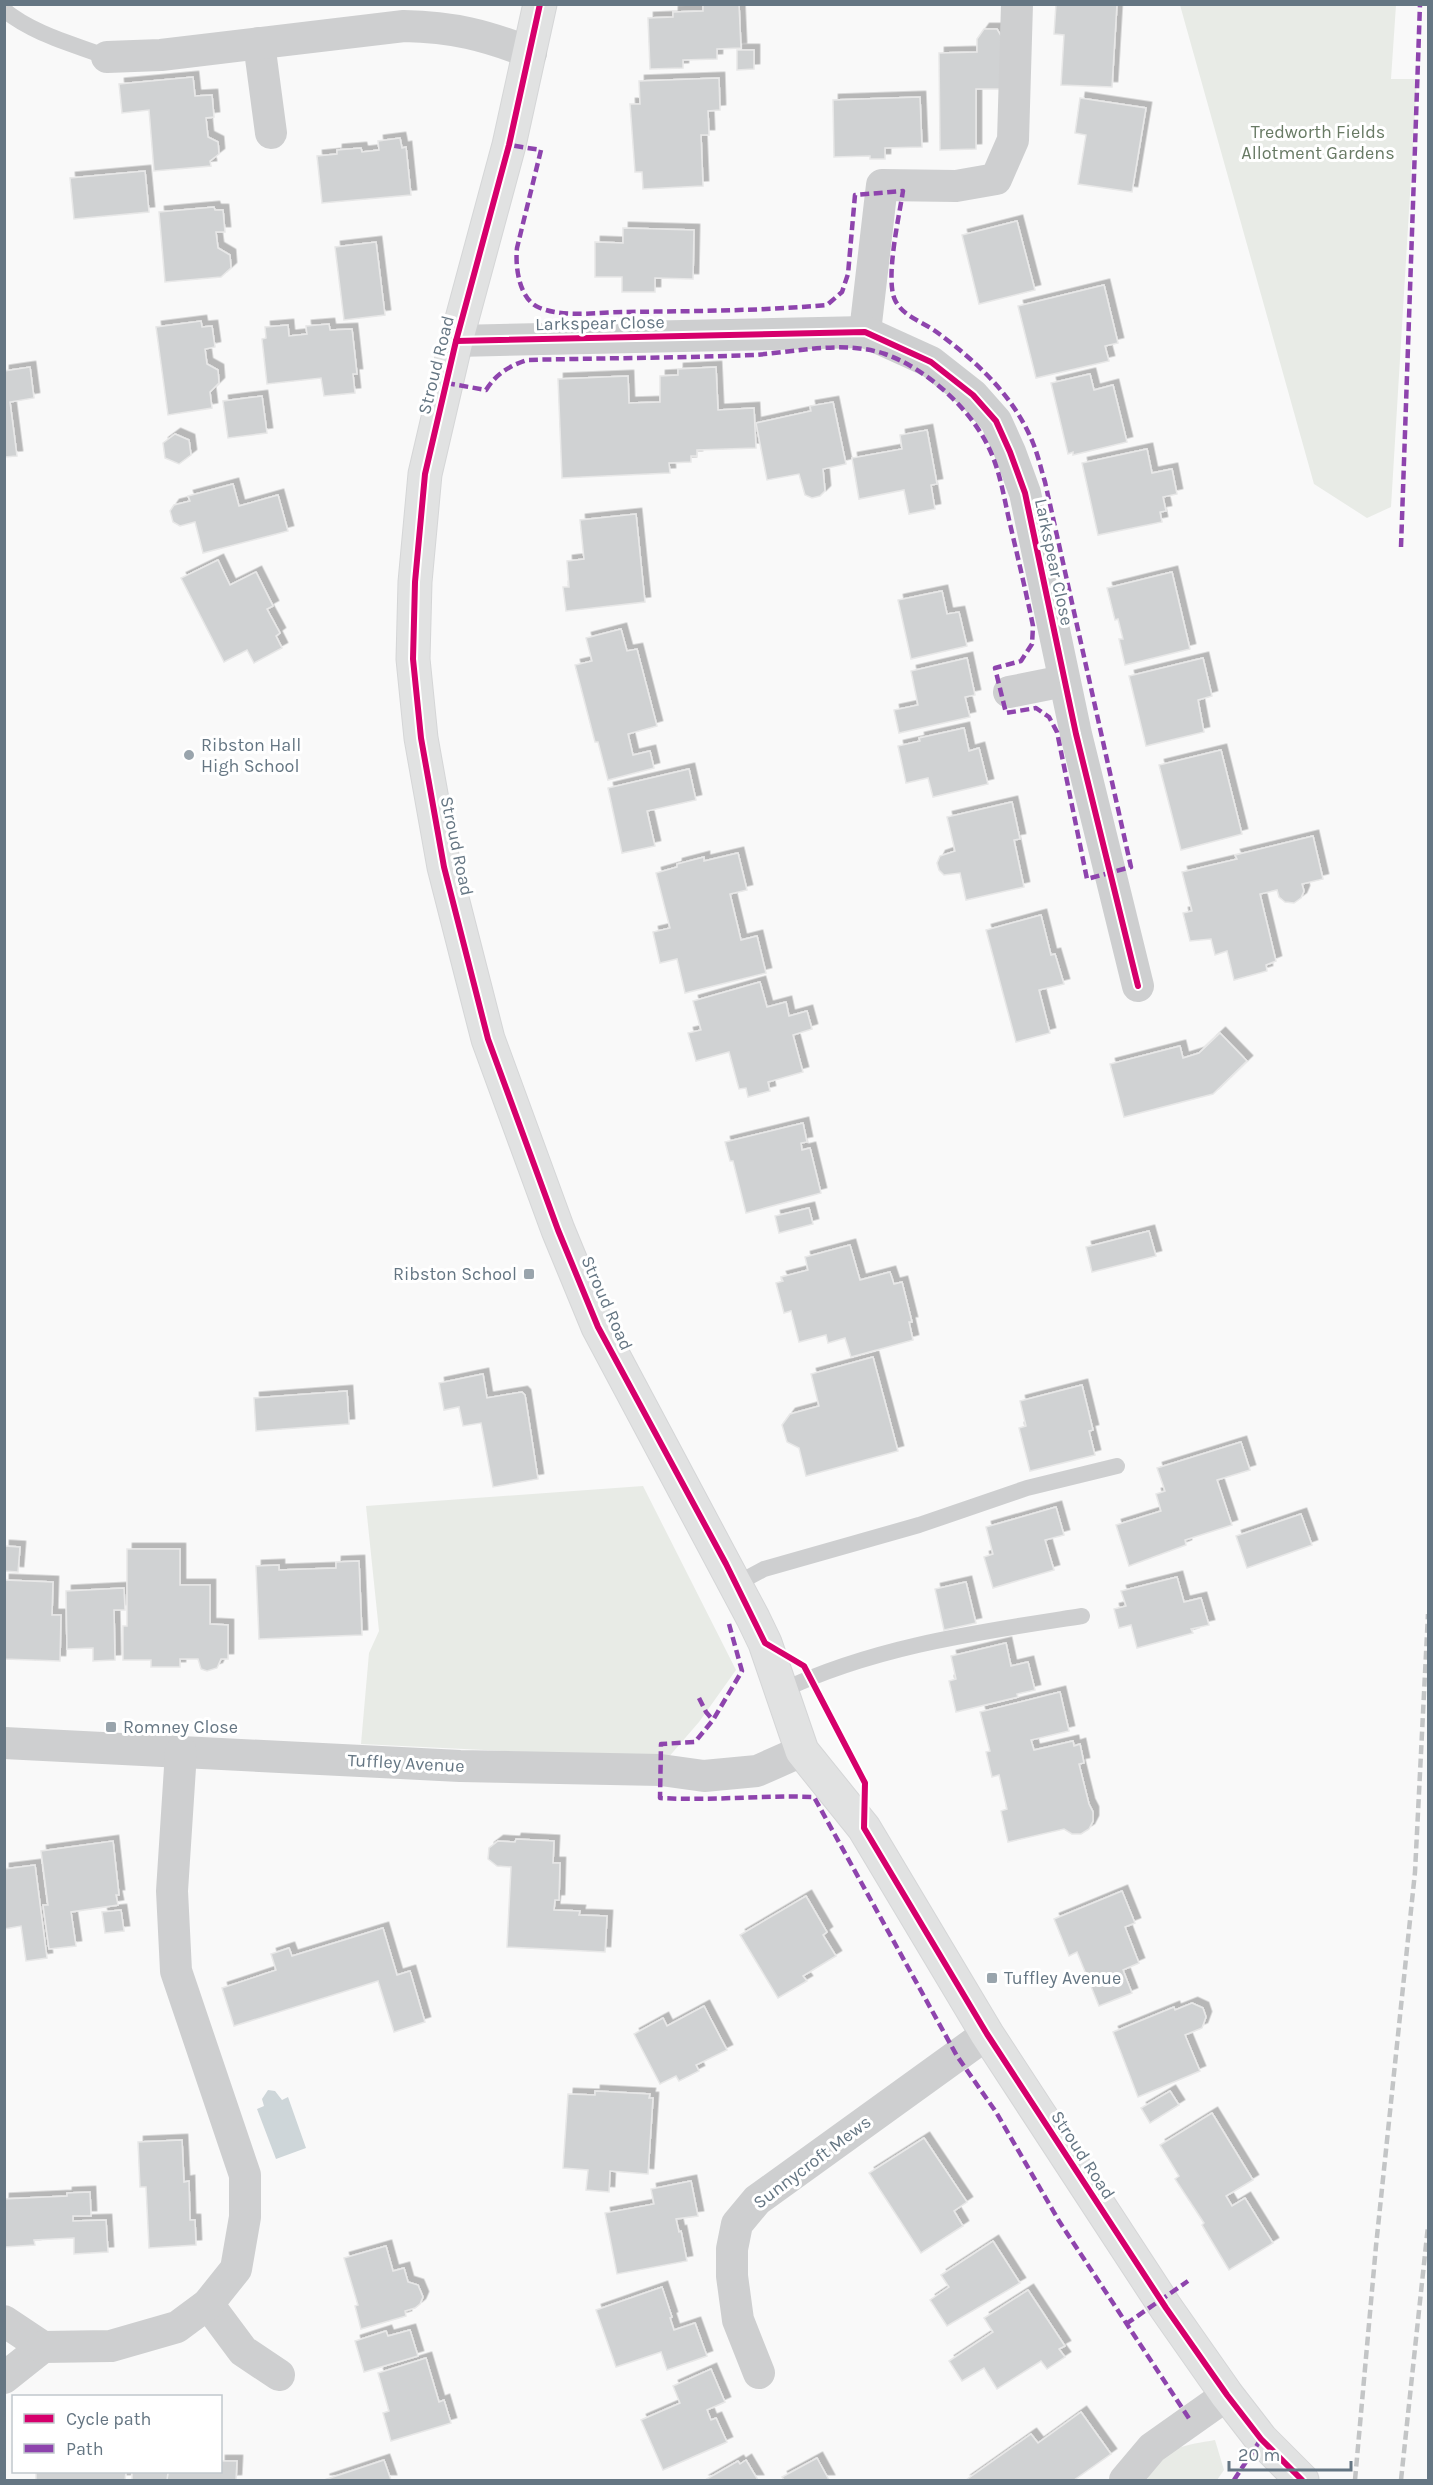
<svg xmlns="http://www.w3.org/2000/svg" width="1433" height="2485" viewBox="0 0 1433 2485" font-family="Karla,sans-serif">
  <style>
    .green { fill: #e8ebe6 }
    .water { fill: #ced6d9 }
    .building { fill: #d0d2d3; stroke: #e8e8e8; stroke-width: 1.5; filter: url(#shadow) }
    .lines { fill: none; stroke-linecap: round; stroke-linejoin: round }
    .secondary-casing { stroke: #d5d6d7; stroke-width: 35 }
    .service { stroke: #cecfd0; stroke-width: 16 }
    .minor { stroke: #cecfd0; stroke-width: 32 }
    .secondary { stroke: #e1e2e2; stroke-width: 33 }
    .rail { stroke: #c3c5c6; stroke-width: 4.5; stroke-dasharray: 9 4.5; stroke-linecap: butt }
    .quiet { stroke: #8e44ad; stroke-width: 4.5; stroke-dasharray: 9 4.5; stroke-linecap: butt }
    .cycleway-casing { stroke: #fff; stroke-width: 10 }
    .cycleway { stroke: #d6006c; stroke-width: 6 }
    .poi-dot { fill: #99a4ac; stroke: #fff; stroke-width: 2 }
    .labels { text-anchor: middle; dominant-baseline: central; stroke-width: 6; stroke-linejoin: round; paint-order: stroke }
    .park-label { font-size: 18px; fill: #687a64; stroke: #fff }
    .street-label { font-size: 18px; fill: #657683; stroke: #fff }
    .poi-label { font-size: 18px; fill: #657683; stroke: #fff; text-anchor: start }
  </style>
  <defs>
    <filter id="shadow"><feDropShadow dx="5.5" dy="-5.5" stdDeviation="0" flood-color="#0004"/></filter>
  </defs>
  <rect width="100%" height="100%" fill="#f9f9f9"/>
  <!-- green -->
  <g class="green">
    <polygon points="1180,5 1396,5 1391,79 1417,79 1391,507 1367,518 1314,484"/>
    <polygon points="643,1486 736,1670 699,1722 667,1759 361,1744 369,1653 379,1631 366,1506"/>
    <path d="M1215 2440 1224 2470 1217 2480H1147C1153 2448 1188 2445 1215 2440Z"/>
  </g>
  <!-- water -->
  <polygon class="water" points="268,2090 275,2091 282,2100 288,2097 306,2148 276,2159 257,2109 264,2106 262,2099"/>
  <!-- building -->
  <g class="building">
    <polygon points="703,4 739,4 741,48 717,49 717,59 683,60 683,68 650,69 648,18 673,17 673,12 703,11"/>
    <polygon points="1056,4 1117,4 1112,87 1061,85 1064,35 1054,34"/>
    <polygon points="984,29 997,29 1003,39 1008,89 976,89 976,149 940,150 939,53 977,52 977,39"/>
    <polygon points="737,50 754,50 754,69 737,70"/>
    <polygon points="193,77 195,96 212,95 214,117 206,118 208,137 218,142 219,154 210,161 211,166 154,171 149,110 122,113 119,84"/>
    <polygon points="719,78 720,110 708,111 709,135 701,135 703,186 643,189 642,172 635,172 630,104 640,104 639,81"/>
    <polygon points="920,97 922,147 885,148 885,159 870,159 870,156 834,157 833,100"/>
    <polygon points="1080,98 1146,108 1132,192 1078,184 1086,135 1075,133"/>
    <polygon points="400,138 402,148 406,147 411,195 322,203 317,156 337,154 337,150 361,148 362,152 379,150 378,141"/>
    <polygon points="145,171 149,212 74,219 70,178"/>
    <polygon points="214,207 215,210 223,210 225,232 216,232 218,248 230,255 231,268 221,277 165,282 159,212"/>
    <polygon points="1017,221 1035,290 979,304 962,235"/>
    <polygon points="623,228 694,230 693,279 655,278 655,292 622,292 622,277 595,277 595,242 623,243"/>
    <polygon points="376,242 385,315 344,320 335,247"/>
    <polygon points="1104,285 1118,343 1105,346 1109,361 1036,378 1018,306"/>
    <polygon points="201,321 202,327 212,326 215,347 205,349 207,364 218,370 219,383 210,392 212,408 168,415 156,327"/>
    <polygon points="329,324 330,330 352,329 357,374 353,374 355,393 324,396 321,378 267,384 262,339 266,338 265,327 288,325 289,336 307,334 306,326"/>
    <polygon points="30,367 34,398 10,402 17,456 4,457 4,371"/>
    <polygon points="716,367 718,410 754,408 756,448 697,450 697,456 691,456 691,462 669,463 670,473 562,478 558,379 628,376 629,403 660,402 660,376 678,375 678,369"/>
    <polygon points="1090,374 1094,390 1113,385 1127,442 1073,455 1073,452 1068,454 1051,383"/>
    <polygon points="262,396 267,433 228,438 223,401"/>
    <polygon points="833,402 846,464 823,469 825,491 820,496 812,498 805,495 799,474 767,480 756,423 811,411 810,406"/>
    <polygon points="927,430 937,484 931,485 935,509 909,514 904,490 859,499 852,458 902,449 900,435"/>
    <polygon points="175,434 189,440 191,455 179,464 165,458 163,443"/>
    <polygon points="1147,449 1152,473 1172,469 1177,494 1163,497 1166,511 1160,512 1162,522 1098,535 1082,463"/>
    <polygon points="233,484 239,506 278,495 288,531 203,553 195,522 180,526 173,522 170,511 174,505 190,501 188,496"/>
    <polygon points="636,514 645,602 566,611 563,587 569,587 567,561 584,559 580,520"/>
    <polygon points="218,560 230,585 256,572 273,606 267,609 280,633 276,636 282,648 254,663 247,650 224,662 181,578"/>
    <polygon points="1172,572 1190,649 1125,665 1119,639 1123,639 1118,619 1115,620 1107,588"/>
    <polygon points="942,591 947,614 959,612 967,646 911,659 898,600"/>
    <polygon points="621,629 627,651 637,649 657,726 628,734 633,755 650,751 654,768 608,780 598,742 595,742 575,665 592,661 586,638"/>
    <polygon points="967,658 975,695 965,697 970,717 899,733 894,710 918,705 911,671"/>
    <polygon points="1203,658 1212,696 1198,700 1204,732 1146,746 1129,676"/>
    <polygon points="964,728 969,751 979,748 988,784 933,797 928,778 906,783 898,746 920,741 919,738"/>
    <polygon points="1221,750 1242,834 1181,850 1159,765"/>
    <polygon points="689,769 696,800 647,811 655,846 622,853 608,788"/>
    <polygon points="1012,802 1020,839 1014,840 1024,887 966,900 960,873 944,875 939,870 937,863 940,856 955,851 947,817"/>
    <polygon points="1313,836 1323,879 1302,884 1304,891 1301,898 1294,903 1285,902 1279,897 1277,890 1260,894 1276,961 1266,965 1267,971 1234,980 1227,951 1215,955 1211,939 1190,941 1183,913 1192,911 1182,872 1237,859 1235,855"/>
    <polygon points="738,853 747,890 730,894 741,940 757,936 766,973 685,993 677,959 660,963 653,932 670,928 656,873 677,867 677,864 704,857 704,861"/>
    <polygon points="1041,915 1051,955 1055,954 1064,984 1039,990 1050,1033 1016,1042 986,930"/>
    <polygon points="760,982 767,1007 786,1002 789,1016 807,1011 812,1029 793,1035 803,1072 768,1082 770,1091 748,1097 746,1088 739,1089 729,1052 696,1061 688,1033 701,1030 693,1001"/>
    <polygon points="1220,1033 1247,1061 1213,1094 1124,1117 1110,1064 1180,1046 1183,1058 1199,1053"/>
    <polygon points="803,1123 807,1142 801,1143 802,1150 810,1148 821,1193 746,1213 733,1161 730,1161 725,1142"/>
    <polygon points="809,1208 813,1224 779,1233 775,1216"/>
    <polygon points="1149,1231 1156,1256 1092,1272 1086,1247"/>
    <polygon points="850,1245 860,1280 890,1272 894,1284 902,1282 912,1322 909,1322 913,1340 851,1357 845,1338 828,1343 826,1335 799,1342 791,1311 784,1313 776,1283 783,1281 781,1277 808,1270 805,1257"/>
    <polygon points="873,1357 898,1451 806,1476 799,1448 787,1442 782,1425 790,1414 819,1406 811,1374"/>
    <polygon points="483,1374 487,1398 522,1392 525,1395 538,1479 493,1487 481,1423 463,1426 459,1407 444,1410 439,1383"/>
    <polygon points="1082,1385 1093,1430 1089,1431 1095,1455 1030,1471 1019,1428 1026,1426 1020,1401"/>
    <polygon points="347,1391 349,1424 256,1431 254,1398"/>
    <polygon points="1241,1442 1250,1470 1217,1480 1232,1525 1185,1540 1186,1545 1129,1566 1116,1525 1161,1511 1156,1494 1165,1491 1157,1468"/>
    <polygon points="1056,1507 1064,1535 1045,1540 1054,1570 993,1588 984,1557 993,1554 986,1527"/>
    <polygon points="1301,1514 1312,1545 1247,1568 1236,1536"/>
    <polygon points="4,1546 20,1547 18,1572 4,1571"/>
    <polygon points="127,1549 180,1549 180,1585 210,1585 210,1624 228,1625 228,1659 221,1659 217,1668 207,1671 201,1669 198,1659 180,1659 180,1667 151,1667 151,1660 123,1660 123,1626 127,1626"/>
    <polygon points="359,1561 362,1635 259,1639 256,1566 279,1565 279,1570 336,1568 336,1562"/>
    <polygon points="1177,1577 1184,1602 1201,1598 1209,1625 1191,1629 1193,1633 1137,1648 1131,1625 1119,1628 1114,1609 1126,1606 1121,1591"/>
    <polygon points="4,1580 53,1582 52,1615 61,1615 60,1661 4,1659"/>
    <polygon points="966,1582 976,1623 944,1630 935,1589"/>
    <polygon points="124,1588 125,1610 114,1610 115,1660 93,1661 93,1648 67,1649 66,1591"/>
    <polygon points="1006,1643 1011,1666 1028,1662 1035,1690 1017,1694 1018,1697 956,1712 949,1681 956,1679 951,1656"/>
    <polygon points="1060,1692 1069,1731 1031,1740 1034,1750 1073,1741 1074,1746 1080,1744 1084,1763 1079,1764 1089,1804 1093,1812 1093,1821 1089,1829 1081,1834 1072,1834 1064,1829 1008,1842 1001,1811 1007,1809 999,1775 992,1777 986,1752 990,1751 980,1712"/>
    <polygon points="516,1839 554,1841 553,1863 560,1863 559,1900 555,1900 554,1910 580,1911 579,1915 607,1916 605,1952 507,1947 511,1867 497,1866 488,1859 489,1848 498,1841 515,1842"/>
    <polygon points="113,1841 119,1895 116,1895 118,1905 71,1912 76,1946 49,1949 43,1905 48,1905 41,1851"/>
    <polygon points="35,1865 47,1958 26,1961 21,1926 4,1929 4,1869"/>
    <polygon points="1122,1891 1135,1923 1125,1927 1139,1963 1123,1970 1132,1993 1099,2006 1077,1952 1069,1956 1054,1919"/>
    <polygon points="806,1896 827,1932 823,1935 836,1956 803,1976 807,1981 778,1998 740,1935"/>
    <polygon points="121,1910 124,1931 105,1933 102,1912"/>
    <polygon points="383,1928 397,1975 410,1971 425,2022 394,2032 378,1981 234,2026 222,1988 276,1970 271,1954 289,1948 292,1956"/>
    <polygon points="1192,2003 1203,2008 1206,2017 1202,2028 1185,2035 1200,2071 1138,2097 1113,2032 1174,2007 1175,2010"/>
    <polygon points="704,2006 727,2050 696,2065 699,2071 679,2081 676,2076 660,2084 634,2034 663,2018 667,2026"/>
    <polygon points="595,2091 650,2094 649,2098 653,2098 648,2174 610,2171 609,2192 586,2190 588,2170 563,2168 568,2094 595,2095"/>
    <polygon points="1170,2091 1179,2105 1150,2123 1141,2108"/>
    <polygon points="1212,2113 1253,2180 1226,2196 1232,2206 1245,2198 1273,2243 1229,2270 1202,2225 1204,2223 1175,2179 1179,2176 1160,2145"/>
    <polygon points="924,2138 967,2202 954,2211 963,2226 921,2253 869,2173"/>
    <polygon points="182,2140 184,2182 189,2181 190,2220 195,2220 196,2245 149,2248 146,2187 140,2187 138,2142"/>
    <polygon points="691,2181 698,2216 676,2219 679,2232 681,2231 687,2261 617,2274 605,2213 654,2204 651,2189"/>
    <polygon points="90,2192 91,2216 73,2216 73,2221 106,2220 108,2252 74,2254 74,2238 34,2240 35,2245 4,2247 4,2199 67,2196 67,2193"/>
    <polygon points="993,2241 1020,2283 947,2326 930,2300 949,2287 941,2275"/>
    <polygon points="386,2246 393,2271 404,2268 408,2282 418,2285 423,2297 420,2304 415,2308 405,2311 406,2316 361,2329 355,2306 358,2305 344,2258"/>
    <polygon points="662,2287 672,2317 670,2318 674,2330 695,2323 707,2356 667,2370 661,2352 616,2367 596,2310"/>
    <polygon points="1028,2290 1065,2346 1059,2349 1065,2357 1047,2369 1041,2361 997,2389 984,2368 962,2381 949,2361 993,2332 984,2318"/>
    <polygon points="410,2330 418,2356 364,2372 355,2341 386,2331 388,2336"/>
    <polygon points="426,2358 439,2402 444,2400 451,2423 391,2441 383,2413 389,2411 378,2373"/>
    <polygon points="711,2369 725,2402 707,2410 711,2420 716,2418 727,2442 663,2470 641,2420 680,2403 673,2386"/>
    <polygon points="1081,2412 1111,2454 1074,2480 966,2480 1031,2434 1038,2443"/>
    <polygon points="817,2458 829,2480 784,2480 782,2477"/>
    <polygon points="384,2460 391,2480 324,2480"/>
    <polygon points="746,2460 758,2480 705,2480 738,2461 740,2464"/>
    <polygon points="220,2461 237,2461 236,2480 167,2480 168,2472 220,2472"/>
    <polygon points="36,2472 126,2472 125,2480 36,2480"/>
    <polygon points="132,2472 168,2472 167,2480 132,2480"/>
  </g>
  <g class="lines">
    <!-- secondary casing -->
    <g class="secondary-casing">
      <polyline id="secondary" points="540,4 509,145 456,341 425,474 415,582 413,659 421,738 444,867 488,1039 558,1230 598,1327 753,1618 765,1643 802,1751 864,1828 987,2034 1166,2308 1227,2395 1261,2439 1302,2480"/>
    </g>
    <!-- service -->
    <g class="service">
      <path d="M4 10C33 34 73 44 107 57"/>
      <polyline points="736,1584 764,1569 919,1525 1027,1488 1117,1466"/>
      <path d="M781 1691C875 1646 980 1632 1082 1616"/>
    </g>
    <!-- minor -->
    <g class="minor">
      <polyline points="259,43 271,133"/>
      <path d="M107 57 161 55 404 26C453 27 485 35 531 53"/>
      <polyline points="865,332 882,185 956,186 996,179 1013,140 1017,4"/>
      <polyline points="456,341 865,332 931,362 973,395 996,421 1010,452 1025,493 1076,734 1138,986"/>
      <polyline points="1009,692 1064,681"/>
      <polyline points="4,1743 460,1766 661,1770 704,1776 757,1771 802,1751"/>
      <polyline points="208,2304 243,2351 279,2375"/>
      <polyline points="4,2321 43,2347 4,2378"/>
      <polyline points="43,2347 111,2346 177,2327 208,2304 236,2269 245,2217 245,2175 176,1971 172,1891 181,1752"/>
      <polyline points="759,2373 738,2320 732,2276 732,2249 737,2224 757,2200 987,2034"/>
      <polyline points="1125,2480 1152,2448 1227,2395"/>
    </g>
    <!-- secondary -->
    <use href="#secondary" class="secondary"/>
    <!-- rail -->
    <g class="rail">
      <polyline points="1355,2480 1376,2246 1415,1872 1428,1614"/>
      <polyline points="1401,2480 1428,2226"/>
    </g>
    <!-- quiet -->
    <g class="quiet">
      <path d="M446 383 486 390C496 374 509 366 527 360 602 358 678 358 754 355 796 352 844 340 885 354 925 368 969 407 988 446 1000 470 1004 498 1010 524 1018 558 1026 592 1033 626L1032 644 1021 661 995 668 1006 713 1036 708 1049 717 1057 732 1087 879 1131 867 1045 482C1041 469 1038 455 1033 443 1014 396 977 362 938 333 924 322 903 317 895 300 885 279 899 217 903 191L855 195 848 274 842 292 827 305C760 311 693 311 626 312 599 312 566 318 540 308 519 300 515 267 517 248L541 150 509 145"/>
      <polyline points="1401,547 1420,4"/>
      <path d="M729 1624 742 1671 713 1720 695 1742 661 1744 660 1798C712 1801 763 1795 814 1797L957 2056 996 2112 1059 2221 1190 2420"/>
      <polyline points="699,1698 706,1712 713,1720"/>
      <polyline points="1126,2324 1188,2281"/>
      <polyline points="1234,2480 1261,2439"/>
    </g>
    <!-- cycleway casing -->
    <g class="cycleway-casing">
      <g id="cycleway">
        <polyline points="540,4 509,145 456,341 425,474 415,582 413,659 421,738 444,867 488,1039 558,1230 598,1327 726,1564 765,1643 804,1666 865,1783 864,1828 987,2034 1166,2308 1227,2395 1261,2439 1302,2480"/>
        <polyline points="456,341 865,332 931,362 973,395 996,421 1010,452 1025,493 1076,734 1138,986"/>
      </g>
    </g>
    <!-- cycleway -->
    <use href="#cycleway" class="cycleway"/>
  </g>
  <!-- markers -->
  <g class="poi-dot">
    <circle cx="189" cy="755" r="6"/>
    <rect x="523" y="1268" width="12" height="12" rx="3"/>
    <rect x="105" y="1721" width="12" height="12" rx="3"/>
    <rect x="986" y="1972" width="12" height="12" rx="3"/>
  </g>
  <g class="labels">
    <!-- park labels -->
    <g class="park-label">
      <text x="1318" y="132">Tredworth Fields<tspan x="1318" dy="21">Allotment Gardens</tspan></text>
    </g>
    <!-- street labels -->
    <g class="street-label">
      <text transform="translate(600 323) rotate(-1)">Larkspear Close</text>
      <text transform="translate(436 365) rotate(-76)">Stroud Road</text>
      <text transform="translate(1054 562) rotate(78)">Larkspear Close</text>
      <text transform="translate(457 846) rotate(78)">Stroud Road</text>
      <text transform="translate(607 1303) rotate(66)">Stroud Road</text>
      <text transform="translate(406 1763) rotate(3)">Tuffley Avenue</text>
      <text transform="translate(1083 2155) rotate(57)">Stroud Road</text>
      <text transform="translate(812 2162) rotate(-37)">Sunnycroft Mews</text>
    </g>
    <!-- poi labels -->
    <g class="poi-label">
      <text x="201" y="745">Ribston Hall<tspan x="201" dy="21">High School</tspan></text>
      <text x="517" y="1274" text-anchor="end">Ribston School</text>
      <text x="123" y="1727">Romney Close</text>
      <text x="1004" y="1978">Tuffley Avenue</text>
    </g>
  </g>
  <!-- border -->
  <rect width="1433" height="2485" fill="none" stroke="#657683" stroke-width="12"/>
  <!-- legend -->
  <rect x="12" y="2395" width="210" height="78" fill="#ffffff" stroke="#c1c8cd" stroke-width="1.5"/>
  <rect x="24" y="2414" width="30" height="9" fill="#d6006c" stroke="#c1c8cd" stroke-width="1.5"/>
  <text x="66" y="2425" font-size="18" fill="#657683">Cycle path</text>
  <rect x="24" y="2444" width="30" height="9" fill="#8e44ad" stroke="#c1c8cd" stroke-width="1.5"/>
  <text x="66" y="2455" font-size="18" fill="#657683">Path</text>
  <!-- scale -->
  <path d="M1229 2461v9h122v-9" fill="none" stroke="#657683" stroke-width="3"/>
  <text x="1238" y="2461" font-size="18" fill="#657683" stroke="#ffffff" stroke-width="4.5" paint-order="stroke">20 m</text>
</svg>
